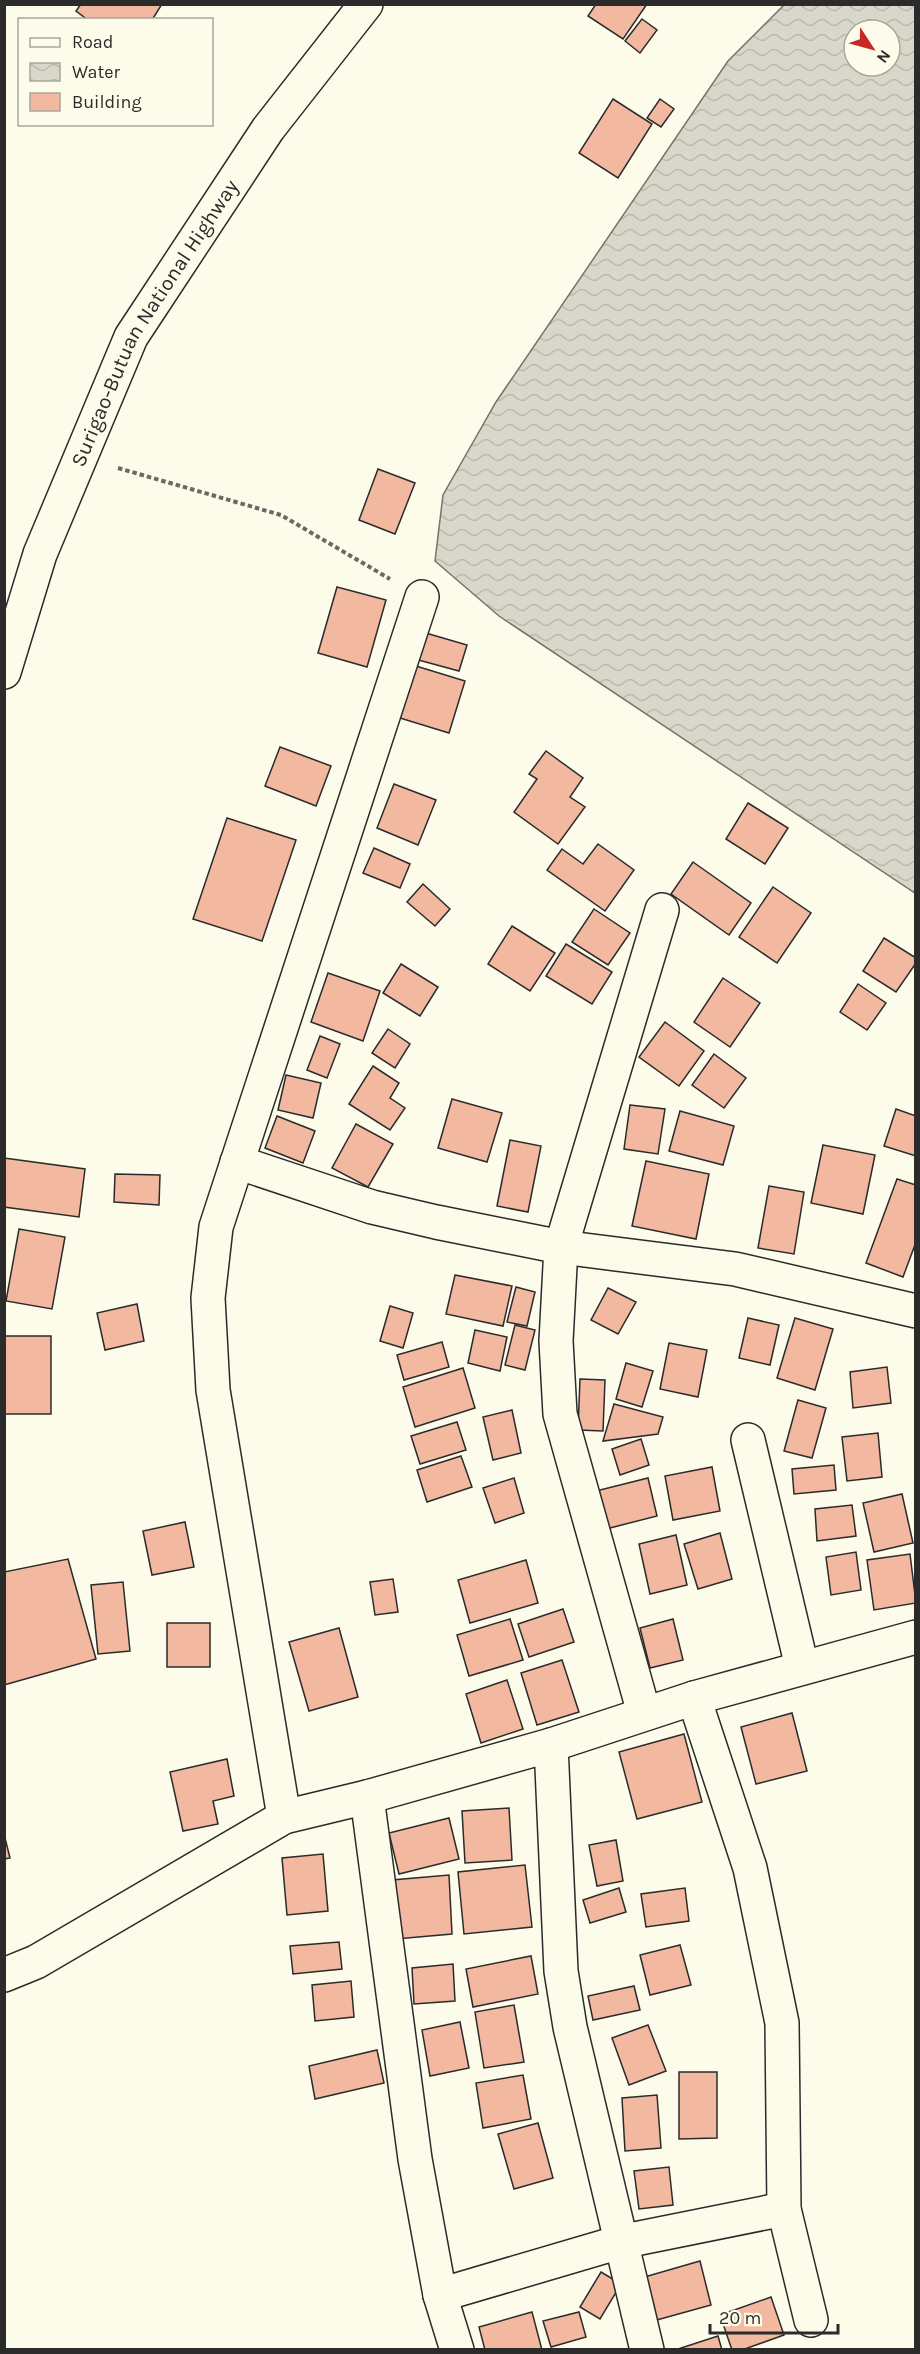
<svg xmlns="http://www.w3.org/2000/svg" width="920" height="2354" viewBox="0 0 920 2354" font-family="Karla,sans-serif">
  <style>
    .water { fill: url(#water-waves); stroke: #74746e; stroke-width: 1.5; fill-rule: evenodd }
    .building { fill: #f2b8a0; stroke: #2b2b2b; stroke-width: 1.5 }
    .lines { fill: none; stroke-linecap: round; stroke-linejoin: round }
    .street-casing { stroke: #2b2b2b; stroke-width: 36 }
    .highway-casing { stroke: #2b2b2b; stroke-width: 36 }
    .path { stroke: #6a6964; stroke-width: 4; stroke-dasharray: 4.5 3; stroke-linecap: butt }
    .street { stroke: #fdfbea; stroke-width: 33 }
    .highway { stroke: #fdfbea; stroke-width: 33 }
    .labels { text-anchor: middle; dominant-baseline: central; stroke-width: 4.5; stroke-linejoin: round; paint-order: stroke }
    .street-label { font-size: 21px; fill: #2b2b2b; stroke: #fdfbea }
  </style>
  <defs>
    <pattern id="water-waves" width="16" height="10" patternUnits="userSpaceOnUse" patternTransform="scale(1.5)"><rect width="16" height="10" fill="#d8d7c9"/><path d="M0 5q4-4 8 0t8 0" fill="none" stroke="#bab9ad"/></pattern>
  </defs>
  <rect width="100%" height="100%" fill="#fdfbea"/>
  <!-- water -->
  <path class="water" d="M785 4 915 5V893L499 616 435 561 443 495 496 402 728 61ZM854 30H890V66H854Z"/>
  <!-- building -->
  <g class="building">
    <polygon points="81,4 162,4 152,20 88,20 76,11"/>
    <polygon points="596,4 647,4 623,39 588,16"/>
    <polygon points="642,19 657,30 640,53 625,41"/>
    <polygon points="613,99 652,124 618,178 579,153"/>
    <polygon points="660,99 674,109 661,127 647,118"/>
    <polygon points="378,469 415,483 395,534 359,520"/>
    <polygon points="337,587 386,600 367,667 318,653"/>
    <polygon points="419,631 467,645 459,671 411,658"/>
    <polygon points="416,666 465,681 449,733 400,718"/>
    <polygon points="280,747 331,766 316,806 265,786"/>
    <polygon points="546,751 583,778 570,797 585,807 558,844 514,812 537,779 529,774"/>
    <polygon points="394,784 436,800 418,845 377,828"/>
    <polygon points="748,803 788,828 765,864 726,839"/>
    <polygon points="227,818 296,840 262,941 193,919"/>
    <polygon points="598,844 634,870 605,911 547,870 562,849 583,864"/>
    <polygon points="374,848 410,864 400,888 363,873"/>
    <polygon points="693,862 751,903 729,935 671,894"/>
    <polygon points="423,884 450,909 435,926 407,902"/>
    <polygon points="773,887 811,913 777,963 739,937"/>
    <polygon points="594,909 630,933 608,965 572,942"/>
    <polygon points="512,926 555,953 530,991 488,964"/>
    <polygon points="884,938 916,958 916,963 896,992 863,971"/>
    <polygon points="566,944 612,972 592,1004 546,976"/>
    <polygon points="401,964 438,987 420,1016 383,993"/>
    <polygon points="328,973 380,991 363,1041 311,1022"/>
    <polygon points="723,978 760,1003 730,1047 694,1022"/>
    <polygon points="858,984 886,1003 867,1030 840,1012"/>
    <polygon points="665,1022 704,1051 679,1086 639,1057"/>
    <polygon points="388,1029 410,1044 395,1068 372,1053"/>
    <polygon points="320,1036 340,1044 327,1078 307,1070"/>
    <polygon points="714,1054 746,1078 724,1108 692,1085"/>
    <polygon points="373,1066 399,1083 390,1098 405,1108 390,1130 349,1104"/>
    <polygon points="286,1075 321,1083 313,1118 278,1110"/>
    <polygon points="452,1099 502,1113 487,1162 438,1148"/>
    <polygon points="630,1105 665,1109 658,1154 624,1149"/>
    <polygon points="896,1109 916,1116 916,1156 884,1146"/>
    <polygon points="680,1111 734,1126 723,1165 669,1151"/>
    <polygon points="277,1116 315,1131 303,1163 265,1148"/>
    <polygon points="356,1124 393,1144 368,1187 332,1168"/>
    <polygon points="510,1140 541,1146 528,1212 497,1206"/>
    <polygon points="823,1145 875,1155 863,1214 811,1203"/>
    <polygon points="4,1158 85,1169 79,1217 4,1207"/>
    <polygon points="646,1161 709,1174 696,1239 632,1226"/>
    <polygon points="115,1174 160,1175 159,1205 114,1202"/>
    <polygon points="897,1179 916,1185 916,1242 903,1277 866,1263"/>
    <polygon points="769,1186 804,1192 794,1254 758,1248"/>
    <polygon points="19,1229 65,1237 52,1309 6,1301"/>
    <polygon points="455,1275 512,1286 503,1326 446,1314"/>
    <polygon points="516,1287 535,1292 527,1326 507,1322"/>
    <polygon points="608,1288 636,1302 618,1334 591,1320"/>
    <polygon points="137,1304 144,1341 105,1350 97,1313"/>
    <polygon points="390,1306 413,1313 403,1348 380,1341"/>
    <polygon points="748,1318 779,1325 770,1365 739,1358"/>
    <polygon points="795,1318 833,1329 815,1390 777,1378"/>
    <polygon points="515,1325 535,1330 525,1370 505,1365"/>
    <polygon points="475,1330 507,1337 500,1371 468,1363"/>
    <rect x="4" y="1336" width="47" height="78"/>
    <polygon points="442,1342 449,1367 404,1380 397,1355"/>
    <polygon points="669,1343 707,1350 698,1397 660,1389"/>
    <polygon points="626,1363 653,1371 642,1407 616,1399"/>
    <polygon points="887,1367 891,1403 853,1408 850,1372"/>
    <polygon points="463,1368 475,1408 415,1427 403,1387"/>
    <polygon points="580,1379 605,1380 603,1431 578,1430"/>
    <polygon points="798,1400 826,1408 812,1458 784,1451"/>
    <polygon points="614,1404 663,1417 658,1434 603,1441"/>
    <polygon points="512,1410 521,1453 493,1460 483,1417"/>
    <polygon points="457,1422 466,1450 420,1464 411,1436"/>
    <polygon points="878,1433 882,1477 847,1481 842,1437"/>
    <polygon points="641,1439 649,1465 620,1475 612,1449"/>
    <polygon points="461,1456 472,1487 427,1502 417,1470"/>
    <polygon points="834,1465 836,1490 794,1494 792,1469"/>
    <polygon points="712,1467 720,1511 673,1520 665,1476"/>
    <polygon points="514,1478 524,1513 495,1523 483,1488"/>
    <polygon points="648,1478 657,1516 602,1530 592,1492"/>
    <polygon points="902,1494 913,1543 874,1552 863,1503"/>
    <polygon points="852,1505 856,1536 817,1541 815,1509"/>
    <polygon points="185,1522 194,1567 152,1575 143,1531"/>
    <polygon points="720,1533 732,1579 698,1589 684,1544"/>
    <polygon points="676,1535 687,1585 650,1594 639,1544"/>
    <polygon points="856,1552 861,1590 831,1595 826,1557"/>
    <polygon points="910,1554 916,1603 874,1610 867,1560"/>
    <polygon points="68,1559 96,1659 4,1685 4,1572"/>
    <polygon points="526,1560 538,1603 470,1623 458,1580"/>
    <polygon points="393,1579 398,1612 375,1615 370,1582"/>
    <polygon points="123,1582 130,1651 98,1654 91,1585"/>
    <polygon points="563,1609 574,1642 529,1657 518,1624"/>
    <polygon points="510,1619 523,1660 469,1676 457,1635"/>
    <polygon points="673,1619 683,1660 650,1668 640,1628"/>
    <rect x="167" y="1623" width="43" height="44"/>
    <polygon points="339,1628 358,1697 309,1711 289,1642"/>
    <polygon points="562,1660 579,1712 537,1725 521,1673"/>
    <polygon points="507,1680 523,1729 481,1743 466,1694"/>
    <polygon points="792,1713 807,1771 756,1784 741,1727"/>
    <polygon points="684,1734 702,1802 637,1819 619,1752"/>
    <polygon points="227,1759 234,1796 213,1801 218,1824 183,1831 170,1772"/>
    <polygon points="509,1808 512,1860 465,1863 462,1811"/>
    <polygon points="449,1818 459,1859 399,1874 389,1833"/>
    <polygon points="4,1834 10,1858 4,1859"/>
    <polygon points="616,1840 623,1881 597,1886 589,1845"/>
    <polygon points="323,1854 328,1911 287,1915 282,1858"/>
    <polygon points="525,1865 532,1927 464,1934 458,1872"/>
    <polygon points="449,1875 452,1934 396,1939 392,1880"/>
    <polygon points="619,1888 626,1912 590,1923 583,1900"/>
    <polygon points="685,1888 689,1921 646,1927 641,1894"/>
    <polygon points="339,1942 342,1969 293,1974 290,1946"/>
    <polygon points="680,1945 691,1985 650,1995 640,1955"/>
    <polygon points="531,1956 538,1994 473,2007 466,1969"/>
    <polygon points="453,1964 455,2001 414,2004 412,1968"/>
    <polygon points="351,1981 354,2017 315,2021 312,1985"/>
    <polygon points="634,1986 640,2010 593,2020 588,1996"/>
    <polygon points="514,2005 524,2062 484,2068 475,2012"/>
    <polygon points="460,2022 469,2068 430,2076 422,2030"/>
    <polygon points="648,2025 666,2071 629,2085 612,2038"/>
    <polygon points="377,2050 384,2083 315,2099 309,2066"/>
    <polygon points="679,2072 717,2072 717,2138 679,2139"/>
    <polygon points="523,2075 531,2119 483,2128 476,2083"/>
    <polygon points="657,2095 661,2148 625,2151 622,2098"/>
    <polygon points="538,2123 553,2178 514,2189 498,2134"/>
    <polygon points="669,2167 673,2205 639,2209 634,2171"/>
    <polygon points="700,2261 711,2305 653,2321 641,2278"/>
    <polygon points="601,2272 621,2284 600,2319 580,2307"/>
    <polygon points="771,2297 784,2335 742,2350 732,2350 720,2315"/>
    <polygon points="532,2312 542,2350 485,2350 479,2327"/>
    <polygon points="579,2312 586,2337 551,2347 543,2321"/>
    <polygon points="718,2336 722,2350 675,2350"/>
  </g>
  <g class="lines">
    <!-- street casing -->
    <g class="street-casing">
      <g id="street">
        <polyline points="237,1162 372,1207 436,1222 561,1247 735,1269 916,1311"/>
        <polyline points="748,1440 802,1667"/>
        <polyline points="694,1698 750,1868 782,2023 784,2209 811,2320"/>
        <polyline points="644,1713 560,1414 556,1341 561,1247 662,910"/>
        <polyline points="551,1745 561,1971 570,2027 647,2350"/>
        <polyline points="367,1797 415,2159 440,2295 457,2350"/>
        <polyline points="284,1817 213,1390 208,1298 216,1227 422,597"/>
        <polyline points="4,1975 36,1962 284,1817 367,1797 551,1745 694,1698 916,1637"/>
        <polyline points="440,2295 620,2242 784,2209"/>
      </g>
    </g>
    <!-- highway casing -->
    <g class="highway-casing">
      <g id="highway">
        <path id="s1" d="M4 672 40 554 131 337 268 129 366 4"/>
      </g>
    </g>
    <!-- path -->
    <polyline class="path" points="118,468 281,515 390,579"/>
    <!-- street -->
    <use href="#street" class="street"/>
    <!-- highway -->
    <use href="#highway" class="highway"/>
  </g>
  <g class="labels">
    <!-- street labels -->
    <g class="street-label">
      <text stroke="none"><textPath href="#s1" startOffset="382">Surigao-Butuan National Highway</textPath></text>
    </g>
  </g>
  <!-- border -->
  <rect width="920" height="2354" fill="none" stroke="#2b2b2b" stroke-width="12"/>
  <!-- legend -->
  <rect x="18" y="18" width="195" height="108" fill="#fdfbea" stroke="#a9a89e" stroke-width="1.5"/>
  <rect x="30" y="38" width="30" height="9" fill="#fdfbea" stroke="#a9a89e" stroke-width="1.5"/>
  <text x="72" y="48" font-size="18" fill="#2b2b2b">Road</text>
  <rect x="30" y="63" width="30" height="18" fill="url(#water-waves)" stroke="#a9a89e" stroke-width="1.5"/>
  <text x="72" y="78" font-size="18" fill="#2b2b2b">Water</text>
  <rect x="30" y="93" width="30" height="18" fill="#f2b8a0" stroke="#a9a89e" stroke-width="1.5"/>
  <text x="72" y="108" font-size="18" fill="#2b2b2b">Building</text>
  <!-- north arrow -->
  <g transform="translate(872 48) rotate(126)"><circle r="28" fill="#fdfbea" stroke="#a9a89e" stroke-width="1.5"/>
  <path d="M0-4.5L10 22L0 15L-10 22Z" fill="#c62828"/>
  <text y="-9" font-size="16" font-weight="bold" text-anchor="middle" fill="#2b2b2b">N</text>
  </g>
  <!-- scale -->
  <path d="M710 2324v9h128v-9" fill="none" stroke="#2b2b2b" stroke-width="3"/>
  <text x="719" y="2324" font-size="18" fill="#2b2b2b" stroke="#fdfbea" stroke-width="4.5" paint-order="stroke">20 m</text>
</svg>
